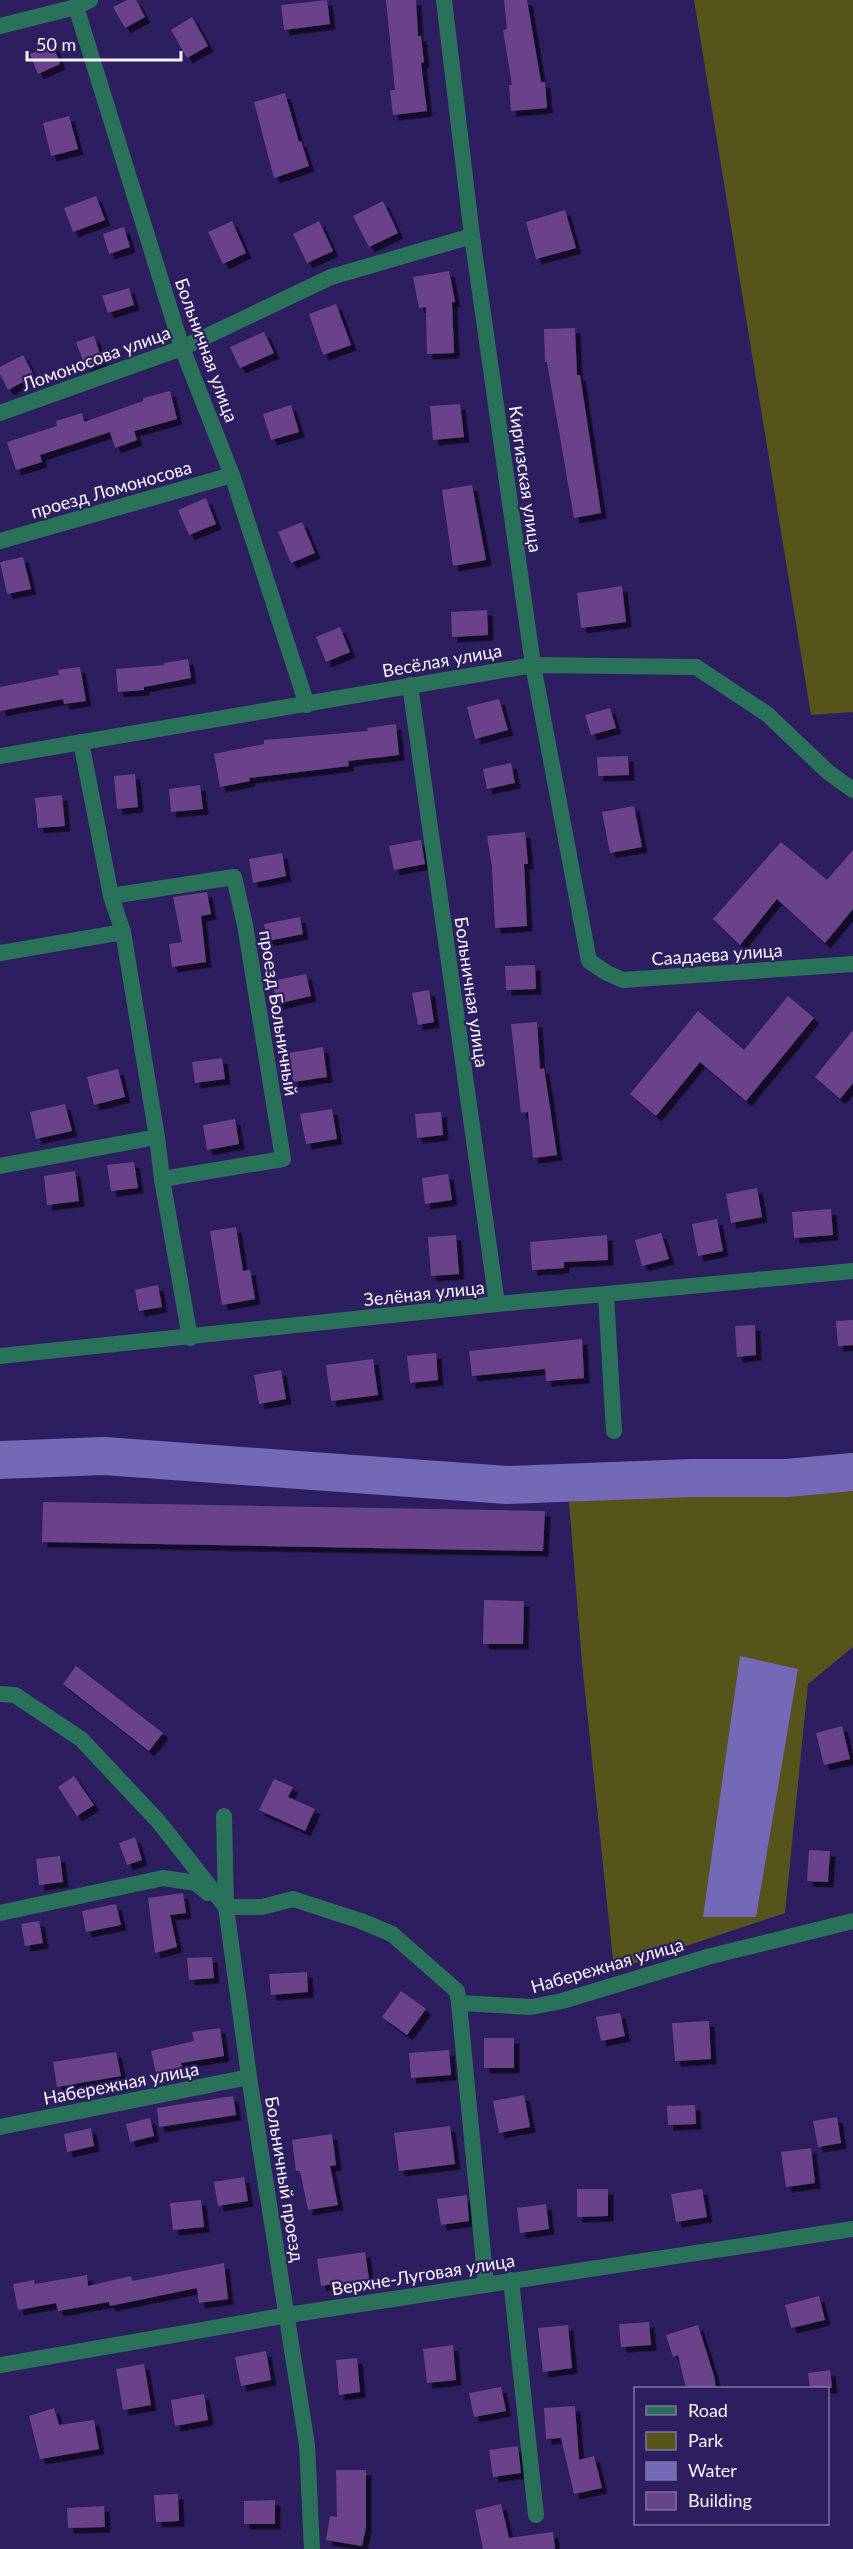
<svg xmlns="http://www.w3.org/2000/svg" width="853" height="2549" viewBox="0 0 853 2549" font-family="Lato,sans-serif">
  <style>
    .green { fill: #55541a }
    .water { fill: #7369b7 }
    .lines { fill: none; stroke-linecap: round; stroke-linejoin: round }
    .river { stroke: #7369b7; stroke-width: 38 }
    .building { fill: #6a4289; filter: url(#shadow) }
    .street { stroke: #2a715a; stroke-width: 16 }
    .labels { text-anchor: middle; dominant-baseline: central; stroke-width: 4.5; stroke-linejoin: round; paint-order: stroke }
    .street-label { font-size: 18px; fill: #f4f3fb; stroke: #2d1f5f }
  </style>
  <defs>
    <filter id="shadow"><feDropShadow dx="5.5" dy="5.5" stdDeviation="0" flood-color="#0009"/></filter>
  </defs>
  <rect width="100%" height="100%" fill="#2d1f5f"/>
  <!-- green -->
  <g class="green">
    <polygon points="694,0 853,0 853,712 811,715"/>
    <polygon points="853,1475 853,1647 808,1684 785,1913 614,1970 582,1663 569,1502"/>
  </g>
  <!-- water -->
  <polygon class="water" points="740,1656 798,1669 756,1917 703,1917"/>
  <g class="lines">
    <!-- river -->
    <polyline class="river" points="0,1460 104,1456 507,1485 692,1478 787,1478 853,1472"/>
  </g>
  <!-- building -->
  <g class="building">
    <polygon points="127,0 136,0 145,17 125,28 113,7"/>
    <polygon points="327,0 330,24 284,30 281,5"/>
    <polygon points="386,0 416,0 418,36 421,36 424,62 421,63 427,111 393,115 390,90 395,90"/>
    <polygon points="504,0 527,0 541,82 545,82 547,108 511,111 509,85 512,85 503,30 507,29"/>
    <polygon points="192,17 208,46 187,58 171,30"/>
    <polygon points="53,45 60,64 38,74 30,54"/>
    <polygon points="285,93 299,142 301,141 309,166 274,178 254,102"/>
    <polygon points="69,116 78,149 51,156 43,123"/>
    <polygon points="96,196 105,220 73,232 64,208"/>
    <polygon points="383,201 398,233 369,247 353,216"/>
    <polygon points="565,210 576,248 536,259 526,222"/>
    <polygon points="232,221 246,253 223,264 208,232"/>
    <polygon points="319,221 333,251 307,263 293,234"/>
    <polygon points="124,227 130,247 109,254 103,234"/>
    <polygon points="449,271 455,302 452,302 454,353 427,354 426,307 419,308 413,277"/>
    <polygon points="129,288 134,305 108,313 102,296"/>
    <polygon points="336,304 351,345 323,355 309,314"/>
    <polygon points="575,328 577,375 580,375 601,513 574,518 547,362 545,362 544,329"/>
    <polygon points="264,332 274,353 240,368 230,347"/>
    <polygon points="94,336 102,360 85,366 76,342"/>
    <polygon points="23,355 34,376 8,390 0,374 0,367"/>
    <polygon points="170,391 177,419 134,431 137,440 115,448 110,432 40,455 42,462 16,470 7,442 57,426 56,421 82,413 84,422 143,401 143,398"/>
    <polygon points="460,404 464,437 433,440 430,406"/>
    <polygon points="291,405 299,432 271,440 263,414"/>
    <polygon points="472,485 486,560 453,566 442,490"/>
    <polygon points="206,498 216,524 189,535 178,510"/>
    <polygon points="302,522 315,553 291,563 278,532"/>
    <polygon points="23,557 31,589 7,594 0,562"/>
    <polygon points="622,586 626,622 581,628 577,593"/>
    <polygon points="487,610 488,635 452,637 451,612"/>
    <polygon points="340,627 350,652 326,662 316,637"/>
    <polygon points="188,659 191,678 144,687 144,690 118,692 116,669 164,665 164,663"/>
    <polygon points="80,667 86,701 64,704 63,699 0,711 0,687 59,675 58,670"/>
    <polygon points="499,699 508,730 475,739 467,707"/>
    <polygon points="610,708 616,728 591,735 585,715"/>
    <polygon points="396,724 399,755 348,761 349,766 249,778 250,781 220,787 214,754 264,744 264,740 368,731 367,728"/>
    <polygon points="628,756 629,775 598,776 597,757"/>
    <polygon points="511,763 515,783 487,789 483,769"/>
    <polygon points="135,774 138,807 117,809 114,776"/>
    <polygon points="200,785 203,809 171,812 169,789"/>
    <polygon points="62,795 65,826 38,828 35,798"/>
    <polygon points="634,806 642,847 610,853 602,812"/>
    <polygon points="525,832 528,864 524,864 527,926 495,928 492,867 487,836"/>
    <polygon points="421,840 425,864 394,870 389,846"/>
    <polygon points="781,842 827,880 853,850 853,909 825,943 777,899 740,945 713,919"/>
    <polygon points="282,853 286,876 253,883 249,859"/>
    <polygon points="207,892 211,914 201,916 206,962 172,967 169,944 182,942 173,897"/>
    <polygon points="300,917 303,934 268,941 264,924"/>
    <polygon points="535,965 536,989 506,990 505,966"/>
    <polygon points="306,974 311,996 277,1004 272,981"/>
    <polygon points="429,990 434,1022 418,1025 412,993"/>
    <polygon points="788,996 814,1018 746,1101 700,1062 656,1116 630,1094 698,1011 744,1050"/>
    <polygon points="537,1022 540,1069 544,1068 557,1155 533,1158 528,1112 521,1113 511,1024"/>
    <polygon points="853,1030 853,1083 840,1099 815,1077"/>
    <polygon points="323,1047 327,1077 293,1082 289,1053"/>
    <polygon points="222,1058 225,1079 195,1083 192,1062"/>
    <polygon points="118,1069 125,1097 94,1105 87,1077"/>
    <polygon points="65,1104 72,1131 36,1139 30,1112"/>
    <polygon points="332,1109 337,1139 306,1144 300,1114"/>
    <polygon points="441,1112 443,1135 417,1138 415,1114"/>
    <polygon points="235,1119 239,1144 207,1150 203,1125"/>
    <polygon points="134,1162 138,1188 111,1191 107,1165"/>
    <polygon points="75,1171 79,1201 47,1205 44,1176"/>
    <polygon points="448,1174 452,1200 425,1204 422,1178"/>
    <polygon points="757,1188 762,1217 731,1223 726,1194"/>
    <polygon points="831,1209 833,1235 794,1238 792,1212"/>
    <polygon points="717,1219 723,1251 698,1256 692,1224"/>
    <polygon points="236,1227 243,1271 250,1270 255,1299 222,1305 210,1231"/>
    <polygon points="661,1233 669,1259 642,1266 635,1240"/>
    <polygon points="456,1235 459,1274 431,1276 428,1237"/>
    <polygon points="607,1235 608,1260 564,1262 564,1268 532,1270 530,1242"/>
    <polygon points="158,1285 162,1307 139,1311 135,1290"/>
    <polygon points="853,1320 853,1345 838,1346 836,1321"/>
    <polygon points="755,1325 756,1355 737,1357 735,1326"/>
    <polygon points="582,1339 584,1378 546,1381 545,1369 472,1376 469,1351"/>
    <polygon points="436,1353 438,1380 410,1383 407,1356"/>
    <polygon points="373,1359 378,1395 331,1401 326,1365"/>
    <polygon points="281,1370 286,1399 259,1404 254,1375"/>
    <polygon points="43,1502 545,1511 543,1551 42,1542"/>
    <polygon points="484,1600 524,1601 523,1644 483,1644"/>
    <polygon points="76,1666 163,1733 149,1751 63,1684"/>
    <polygon points="842,1726 850,1759 824,1765 816,1733"/>
    <polygon points="74,1776 94,1805 77,1816 58,1787"/>
    <polygon points="274,1779 293,1787 288,1797 315,1809 305,1831 259,1810"/>
    <polygon points="135,1837 142,1860 127,1865 119,1843"/>
    <polygon points="809,1850 830,1851 828,1882 807,1881"/>
    <polygon points="60,1856 63,1882 39,1885 36,1859"/>
    <polygon points="183,1893 186,1913 170,1915 177,1947 155,1953 148,1898"/>
    <polygon points="116,1904 121,1925 86,1932 82,1911"/>
    <polygon points="39,1921 43,1943 25,1946 21,1924"/>
    <polygon points="212,1957 214,1978 189,1980 187,1958"/>
    <polygon points="307,1972 308,1992 271,1995 269,1974"/>
    <polygon points="401,1991 426,2009 407,2035 382,2017"/>
    <polygon points="620,2013 625,2036 601,2041 596,2017"/>
    <polygon points="709,2021 711,2059 675,2061 672,2023"/>
    <polygon points="220,2028 224,2056 181,2063 182,2067 156,2073 151,2051 194,2041 192,2032"/>
    <rect x="484" y="2038" width="30" height="30"/>
    <polygon points="449,2050 451,2075 411,2078 409,2053"/>
    <polygon points="116,2052 121,2076 57,2087 53,2062"/>
    <polygon points="524,2095 530,2127 499,2133 493,2101"/>
    <polygon points="233,2096 236,2115 159,2127 157,2108"/>
    <polygon points="695,2105 696,2124 668,2125 667,2106"/>
    <polygon points="837,2117 841,2143 818,2147 813,2121"/>
    <polygon points="150,2118 154,2136 130,2142 126,2124"/>
    <polygon points="450,2126 455,2164 399,2171 394,2133"/>
    <polygon points="91,2128 94,2146 67,2152 64,2134"/>
    <polygon points="332,2134 336,2165 330,2166 338,2205 308,2210 300,2171 296,2171 292,2140"/>
    <polygon points="811,2148 815,2183 786,2187 781,2152"/>
    <polygon points="244,2177 248,2201 218,2206 214,2182"/>
    <polygon points="577,2189 608,2189 608,2216 577,2217"/>
    <polygon points="702,2189 707,2217 676,2222 671,2194"/>
    <polygon points="467,2195 469,2221 441,2225 437,2199"/>
    <polygon points="201,2200 204,2227 173,2230 170,2203"/>
    <polygon points="546,2204 549,2229 520,2233 517,2208"/>
    <polygon points="365,2252 369,2279 321,2286 317,2259"/>
    <polygon points="224,2263 228,2299 199,2303 197,2288 110,2306 109,2302 58,2311 56,2303 18,2310 13,2284 34,2280 35,2284 87,2275 88,2286 131,2276 132,2281"/>
    <polygon points="819,2296 825,2320 791,2328 785,2305"/>
    <polygon points="649,2322 651,2345 621,2347 619,2324"/>
    <polygon points="568,2325 572,2368 543,2372 538,2328"/>
    <polygon points="698,2325 714,2376 716,2388 686,2388 678,2355 673,2357 666,2335"/>
    <polygon points="453,2345 456,2380 427,2383 423,2349"/>
    <polygon points="266,2351 271,2380 241,2386 235,2357"/>
    <polygon points="357,2358 360,2392 339,2395 336,2360"/>
    <polygon points="144,2364 151,2405 123,2410 116,2369"/>
    <polygon points="830,2370 832,2388 810,2388 808,2373"/>
    <polygon points="501,2387 506,2411 474,2417 469,2393"/>
    <polygon points="204,2394 208,2420 175,2426 171,2400"/>
    <polygon points="575,2406 579,2460 594,2456 602,2488 574,2494 561,2438 546,2439 544,2408"/>
    <polygon points="54,2408 59,2425 94,2420 99,2449 40,2459 29,2416"/>
    <polygon points="518,2446 521,2473 493,2477 489,2450"/>
    <polygon points="336,2470 366,2470 366,2527 362,2546 326,2540 330,2516 337,2517"/>
    <polygon points="178,2494 179,2521 156,2522 154,2495"/>
    <polygon points="275,2500 275,2524 244,2524 244,2501"/>
    <polygon points="501,2504 509,2538 553,2532 555,2549 483,2549 475,2510"/>
    <polygon points="104,2506 105,2527 68,2528 67,2508"/>
  </g>
  <g class="lines">
    <!-- street -->
    <g class="street">
      <polyline points="444,0 472,236 533,665 589,961 607,973 623,980 853,964"/>
      <polyline points="76,7 182,348 232,475 307,705"/>
      <polyline points="0,26 76,7 90,0"/>
      <polyline points="0,413 182,348 331,277 472,236"/>
      <polyline points="0,541 232,475"/>
      <polyline points="410,685 497,1304"/>
      <polyline points="81,742 111,896 123,932 157,1137 162,1179 190,1338"/>
      <polyline points="0,756 533,665 696,667 767,714 828,772 853,790"/>
      <polyline points="111,896 234,877 245,925 283,1159 162,1179"/>
      <polyline points="0,953 123,932"/>
      <polyline points="0,1166 157,1137"/>
      <polyline points="606,1295 614,1431"/>
      <polyline points="0,1356 497,1304 853,1271"/>
      <polyline points="0,1694 15,1695 81,1739 158,1821 226,1907"/>
      <polyline points="224,1816 226,1907 249,2077 307,2445 312,2549"/>
      <polyline points="226,1907 262,1907 293,1899 361,1921 392,1934 457,1991 459,2003 531,2007 562,2001 711,1956 853,1921"/>
      <polyline points="0,1913 163,1878 196,1883 208,1893"/>
      <polyline points="459,2003 486,2285"/>
      <polyline points="0,2127 249,2077"/>
      <polyline points="511,2280 536,2515"/>
      <polyline points="0,2365 288,2315 853,2229"/>
    </g>
  </g>
  <g class="labels">
    <!-- street labels -->
    <g class="street-label">
      <text transform="translate(207 350) rotate(70)">Больничная улица</text>
      <text transform="translate(96 358) rotate(-20)">Ломоносова улица</text>
      <text transform="translate(526 479) rotate(82)">Киргизская улица</text>
      <text transform="translate(111 489) rotate(-16)">проезд Ломоносова</text>
      <text transform="translate(442 660) rotate(-10)">Весёлая улица</text>
      <text transform="translate(717 954) rotate(-4)">Саадаева улица</text>
      <text transform="translate(472 992) rotate(82)">Больничная улица</text>
      <text transform="translate(279 1013) rotate(81)">проезд Больничный</text>
      <text transform="translate(424 1293) rotate(-6)">Зелёная улица</text>
      <text transform="translate(607 1965) rotate(-16)">Набережная улица</text>
      <text transform="translate(121 2083) rotate(-11)">Набережная улица</text>
      <text transform="translate(285 2179) rotate(81)">Больничный проезд</text>
      <text transform="translate(423 2274) rotate(-9)">Верхне-Луговая улица</text>
    </g>
  </g>
  <!-- legend -->
  <rect x="634" y="2387" width="195" height="138" fill="#2d1f5f" stroke="#7d749d" stroke-width="1.5"/>
  <rect x="646" y="2406" width="30" height="9" fill="#2a715a" stroke="#7d749d" stroke-width="1.5"/>
  <text x="688" y="2417" font-size="18" fill="#f4f3fb">Road</text>
  <rect x="646" y="2432" width="30" height="18" fill="#55541a" stroke="#7d749d" stroke-width="1.5"/>
  <text x="688" y="2447" font-size="18" fill="#f4f3fb">Park</text>
  <rect x="646" y="2462" width="30" height="18" fill="#7369b7" stroke="#7d749d" stroke-width="1.5"/>
  <text x="688" y="2477" font-size="18" fill="#f4f3fb">Water</text>
  <rect x="646" y="2492" width="30" height="18" fill="#6a4289" stroke="#7d749d" stroke-width="1.5"/>
  <text x="688" y="2507" font-size="18" fill="#f4f3fb">Building</text>
  <!-- scale -->
  <path d="M27 51v9h154v-9" fill="none" stroke="#f4f3fb" stroke-width="3"/>
  <text x="36" y="51" font-size="18" fill="#f4f3fb" stroke="#2d1f5f" stroke-width="4.5" paint-order="stroke">50 m</text>
</svg>
